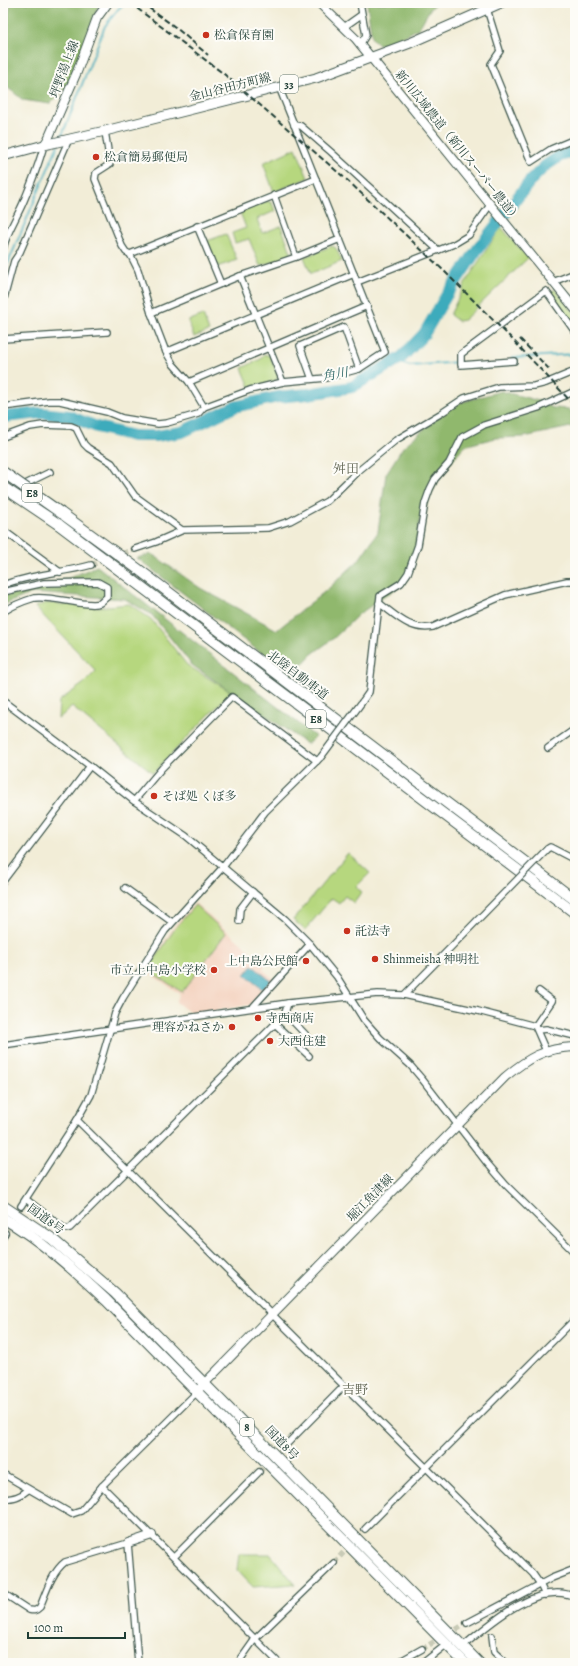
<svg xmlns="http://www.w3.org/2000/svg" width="578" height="1666" viewBox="0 0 578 1666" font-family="Alegreya,'Noto Serif JP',serif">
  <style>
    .built { fill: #f4d3c0 }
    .green { fill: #b6d77e; stroke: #6a8a59 }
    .forest { fill: #90b86d; stroke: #587a50 }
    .water { fill: #3eabbc; stroke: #2e7478 }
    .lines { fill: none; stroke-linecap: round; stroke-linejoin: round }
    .stream { stroke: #3eabbc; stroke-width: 2 }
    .river { stroke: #3eabbc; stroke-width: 12 }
    .street-tunnel { stroke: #c8cab6; stroke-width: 5.5; stroke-dasharray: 5.5 3; stroke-linecap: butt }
    .street-casing { stroke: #3f574c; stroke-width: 8 }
    .secondary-casing { stroke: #3f574c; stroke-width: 10 }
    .primary-casing { stroke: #3f574c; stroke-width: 11 }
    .highway-casing { stroke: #3f574c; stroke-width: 12 }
    .street { stroke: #fff; stroke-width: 5.5 }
    .secondary { stroke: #fff; stroke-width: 8 }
    .primary { stroke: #fff; stroke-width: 9 }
    .highway { stroke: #fff; stroke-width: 10 }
    .rail { stroke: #1f3d34; stroke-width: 2; stroke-dasharray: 6 3; stroke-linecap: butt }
    .street-bridge-casing { stroke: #3f574c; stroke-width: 8; stroke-linecap: butt }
    .highway-bridge-casing { stroke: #3f574c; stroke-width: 12; stroke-linecap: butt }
    .street-bridge { stroke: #fff; stroke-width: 5.5 }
    .highway-bridge { stroke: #fff; stroke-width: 10 }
    .poi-dot { fill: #c8321e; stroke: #fdfcf7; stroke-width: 1.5 }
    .labels { text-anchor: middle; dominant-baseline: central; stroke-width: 4; stroke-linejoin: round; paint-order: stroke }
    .shield { fill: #fdfcf7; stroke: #62766e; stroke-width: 1 }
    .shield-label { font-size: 11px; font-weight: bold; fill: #1f3d34 }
    .poi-label { font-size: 12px; fill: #1f3d34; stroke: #fdfcf7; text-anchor: start }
    .street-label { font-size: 12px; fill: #1f3d34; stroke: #fdfcf7 }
    .water-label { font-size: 13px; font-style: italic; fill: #2a6464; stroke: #fdfcf7 }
    .neighbourhood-label { font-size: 13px; fill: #606553; stroke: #fdfcf7 }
  </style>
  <rect width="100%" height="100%" fill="#fdfcf7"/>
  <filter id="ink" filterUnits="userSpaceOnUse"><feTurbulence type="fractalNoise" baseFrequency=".025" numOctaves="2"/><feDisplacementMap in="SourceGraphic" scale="8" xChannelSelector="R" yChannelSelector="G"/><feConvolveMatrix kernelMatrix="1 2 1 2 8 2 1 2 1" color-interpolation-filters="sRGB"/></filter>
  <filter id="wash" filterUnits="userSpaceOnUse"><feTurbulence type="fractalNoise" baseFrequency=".012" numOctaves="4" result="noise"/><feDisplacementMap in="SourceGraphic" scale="16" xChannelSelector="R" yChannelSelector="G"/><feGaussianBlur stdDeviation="0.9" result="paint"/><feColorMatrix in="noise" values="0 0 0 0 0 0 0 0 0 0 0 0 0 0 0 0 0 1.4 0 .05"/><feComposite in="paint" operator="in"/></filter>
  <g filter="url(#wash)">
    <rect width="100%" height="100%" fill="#f2edd7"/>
    <!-- built -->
    <polygon class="built" points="195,903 265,964 263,970 274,979 253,1004 193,1015 176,1002 180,994 146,971 174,926"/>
    <!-- green -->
    <g class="green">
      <polygon points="296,148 308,178 274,192 263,163"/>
      <polygon points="267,201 272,203 275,211 257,219 262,233 281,226 291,252 289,257 260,266 249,239 235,243 232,233 246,228 240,212"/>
      <polygon points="501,227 528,258 464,320 458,321 450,315 467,280"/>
      <polygon points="226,234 237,260 217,267 207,241"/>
      <polygon points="332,246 336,248 342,261 311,274 304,257"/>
      <polygon points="555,289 575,314 575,328 550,292"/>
      <polygon points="203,315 209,331 194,337 188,321"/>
      <polygon points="264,354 270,356 278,376 276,381 250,387 242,368 261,359"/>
      <polygon points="46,603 99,607 129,604 151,619 187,665 231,692 153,773 72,707 58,719 59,701 83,684 96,671 35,607"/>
      <polygon points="348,853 370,873 356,887 362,892 354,903 345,896 339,903 332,898 305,930 293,920"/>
      <polygon points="195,905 226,933 182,992 148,970 176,927"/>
      <polygon points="239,1554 270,1554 295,1584 253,1587 237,1570"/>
    </g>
    <!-- forest -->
    <g class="forest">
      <polygon points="11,3 99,3 72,82 50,104 23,100 7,87 3,66 3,38"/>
      <polygon points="367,3 437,3 430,9 419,28 388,45 379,44 372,39"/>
      <polygon points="501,391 539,401 553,408 569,409 575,417 575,426 524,437 495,438 464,446 441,475 420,518 415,552 403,584 359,614 334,638 312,654 291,676 137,558 152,554 200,588 277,630 328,589 358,561 378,532 386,474 403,447 452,405"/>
      <polygon points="97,566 316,737 307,744 192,665 152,615 125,599 32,593 3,605 3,596 67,579"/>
    </g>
    <!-- water -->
    <polygon class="water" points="252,965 271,981 262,989 245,975"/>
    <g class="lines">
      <!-- stream -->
      <g class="stream">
        <polyline points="61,138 105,26 119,8 128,3"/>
        <polyline points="3,275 58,145"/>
        <polyline points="512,358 575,354"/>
        <polyline points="395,361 410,366 460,362"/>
      </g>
      <!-- river -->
      <polyline class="river" points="3,417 41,413 69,416 97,427 133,436 156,436 182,432 234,407 278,397 308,394 352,387 402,357 424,334 446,296 477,250 531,180 545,166 560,156 575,151"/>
    </g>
  </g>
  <g filter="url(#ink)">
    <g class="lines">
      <!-- street-tunnel -->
      <g class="street-tunnel">
        <polyline points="91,565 135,549"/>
        <polyline points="5,1233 21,1206"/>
        <polyline points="259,1472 283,1448"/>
        <polyline points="334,1563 365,1529"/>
        <polyline points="449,1634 467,1623"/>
        <polyline points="422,1649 441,1638"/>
      </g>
      <!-- street casing -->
      <g class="street-casing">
        <g id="street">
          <polyline points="360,3 366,35 360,45"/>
          <polyline points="487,9 500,51 491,64 531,162 551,149 575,139"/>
          <polyline points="344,27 361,15"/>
          <polyline points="294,125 301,126 331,152 438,250"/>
          <polyline points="105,131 110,164 96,173 95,179 122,246 126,252 130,254"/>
          <polyline points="274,195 296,257"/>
          <polyline points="197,226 221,284"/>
          <path d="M3 249C7 232 16 219 23 203 31 184 39 164 44 145"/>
          <polyline points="240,276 283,382"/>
          <polyline points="357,282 454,244 469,235 490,205"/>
          <polyline points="553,282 575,273"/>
          <polyline points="3,302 14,261 20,252 69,139"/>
          <polyline points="151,313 138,270 130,254 316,179"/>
          <polyline points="3,339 107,332"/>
          <polyline points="166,352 151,313 240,276 296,257 340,239"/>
          <polyline points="514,361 461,365 461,354 546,291 575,332"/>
          <polyline points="312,379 300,346 344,327 359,369"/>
          <polyline points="189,382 173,364 166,352 354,274"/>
          <polyline points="3,407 49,401 60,401 107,412 122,418 158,424 167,423 198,414 204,407 250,390 283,382 326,378 359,369 385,352 279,87"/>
          <polyline points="204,407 189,382 367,306"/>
          <polyline points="3,437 30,427 43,425 71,426 76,428 84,444 88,448 112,463 135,496 182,530"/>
          <polyline points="3,495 50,472"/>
          <polyline points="3,530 60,572"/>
          <polyline points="135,549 156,542 183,530 268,528 290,521 327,501 357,472 396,440 440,414 464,398 499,387 534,386 546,383 575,371"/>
          <path d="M3 585C31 574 63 573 91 565"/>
          <path d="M3 592 44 583 98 582 107 587V597C105 598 102 602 100 603 89 608 51 595 34 598 24 601 12 606 3 612"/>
          <path d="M379 603C397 616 410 631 433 627L505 595 567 581H575"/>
          <polyline points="3,701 90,766 134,801 186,836 285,919 310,944 337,977 364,1020 380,1038 410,1065 422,1079 487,1163 506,1185 575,1253"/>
          <polyline points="362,702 369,692 380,596 401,583 408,573 418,545 425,503 430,489 435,479 449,463 462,437 484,425 538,408 575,391"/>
          <polyline points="548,748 575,729"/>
          <polyline points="134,801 162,768 232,697 317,761"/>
          <polyline points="547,849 550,847 575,860"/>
          <polyline points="3,881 90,766"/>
          <polyline points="125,888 172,922"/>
          <polyline points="239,921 240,909 253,892"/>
          <polyline points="404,995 507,890"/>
          <polyline points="252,1008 310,944"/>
          <polyline points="285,1013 306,1035"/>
          <polyline points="275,1024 309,1056"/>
          <polyline points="535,1026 552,1001 539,991"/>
          <polyline points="538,1030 546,1029 575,1036"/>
          <polyline points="3,1045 288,1003 378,994 404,995 478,1011 535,1026 546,1051"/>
          <polyline points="77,1120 533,1574 540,1584 545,1595"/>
          <polyline points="27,1200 65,1229 70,1228 278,1021 285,1013 288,1003"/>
          <polyline points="21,1206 77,1120 91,1095 115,1013 123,998 165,931 223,867 265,812 321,757"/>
          <polyline points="3,1236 5,1233"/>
          <polyline points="283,1448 343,1387"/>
          <polyline points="3,1474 72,1514 81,1511 102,1486 197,1392"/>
          <polyline points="102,1486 279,1663"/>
          <path d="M3 1499C14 1498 20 1497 28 1490"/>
          <polyline points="365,1529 575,1319"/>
          <polyline points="174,1557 259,1472"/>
          <path d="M3 1593 29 1610C34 1611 36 1611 40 1607 46 1592 52 1572 65 1562L128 1543 138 1663"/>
          <polyline points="467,1623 552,1578 575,1569"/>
          <polyline points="492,1636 494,1652 506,1663"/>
          <path d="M462 1647C488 1625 539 1579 575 1597"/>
          <polyline points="238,1663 255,1639 334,1563"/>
          <polyline points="397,1663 422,1649"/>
          <polyline points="423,1663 447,1644"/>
        </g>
      </g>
      <!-- secondary casing -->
      <g class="secondary-casing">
        <g id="secondary">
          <polyline points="319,3 356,39 575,309"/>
          <polyline points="44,145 48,139 77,72 97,18 108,3"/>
          <path d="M200 1388 505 1077C528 1058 544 1048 575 1047"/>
          <polyline points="128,1543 152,1535"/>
        </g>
      </g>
      <!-- primary casing -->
      <g class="primary-casing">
        <polyline id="primary" points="3,156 44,145 105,131 316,78 410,43 501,3"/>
      </g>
      <!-- highway casing -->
      <g class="highway-casing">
        <g id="highway">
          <polyline points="61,513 138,569 575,900"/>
          <polyline points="58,524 575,913"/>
          <polyline points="3,1206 51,1238 115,1293 479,1663"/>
          <path d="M3 1218C41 1240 74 1270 106 1300L465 1663"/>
        </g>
      </g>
      <!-- street -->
      <use href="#street" class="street"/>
      <!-- secondary -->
      <use href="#secondary" class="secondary"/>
      <!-- primary -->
      <use href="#primary" class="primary"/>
      <!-- highway -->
      <use href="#highway" class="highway"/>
      <!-- rail -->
      <g class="rail">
        <polyline points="130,3 224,74 347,180 443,270 513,340 575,406"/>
        <polyline points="142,3 175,27 208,55"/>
        <polyline points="520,339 549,369"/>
      </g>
      <!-- street-bridge casing -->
      <g class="street-bridge-casing">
        <g id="street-bridge">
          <polyline points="321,757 362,702"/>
          <polyline points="507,890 547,849"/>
        </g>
      </g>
      <!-- highway-bridge casing -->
      <g class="highway-bridge-casing">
        <g id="highway-bridge">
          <polyline points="3,472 61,513"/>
          <polyline points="3,487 58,524"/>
        </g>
      </g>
      <!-- street-bridge -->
      <use href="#street-bridge" class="street-bridge"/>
      <!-- highway-bridge -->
      <use href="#highway-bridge" class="highway-bridge"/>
    </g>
  </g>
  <!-- markers -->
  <g class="poi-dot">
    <circle cx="206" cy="35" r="4"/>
    <circle cx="96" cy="157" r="4"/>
    <circle cx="154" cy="796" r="4"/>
    <circle cx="347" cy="931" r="4"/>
    <circle cx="375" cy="959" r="4"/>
    <circle cx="306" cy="961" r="4"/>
    <circle cx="214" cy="970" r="4"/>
    <circle cx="258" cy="1018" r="4"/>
    <circle cx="232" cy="1027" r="4"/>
    <circle cx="270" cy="1041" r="4"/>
  </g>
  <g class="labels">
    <!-- shield labels -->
    <g class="shield">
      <rect x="280" y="75" width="18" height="18" rx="3"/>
      <rect x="22" y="484" width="20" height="18" rx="3"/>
      <rect x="306" y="710" width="20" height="18" rx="3"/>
      <rect x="240" y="1418" width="14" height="18" rx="3"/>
    </g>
    <g class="shield-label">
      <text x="289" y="84">33</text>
      <text x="32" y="493">E8</text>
      <text x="316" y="719">E8</text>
      <text x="247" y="1427">8</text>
    </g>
    <!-- poi labels -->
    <g class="poi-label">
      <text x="214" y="35">松倉保育園</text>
      <text x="104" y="157">松倉簡易郵便局</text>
      <text x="162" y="796">そば処 くぼ多</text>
      <text x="355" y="931">託法寺</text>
      <text x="383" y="959">Shinmeisha 神明社</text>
      <text x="298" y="961" text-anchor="end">上中島公民館</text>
      <text x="206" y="970" text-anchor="end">市立上中島小学校</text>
      <text x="266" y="1018">寺西商店</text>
      <text x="224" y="1027" text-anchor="end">理容かねさか</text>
      <text x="278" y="1041">大西住建</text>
    </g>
    <!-- street labels -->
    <g class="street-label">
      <text transform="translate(64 69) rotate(-69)">坪野湯上線</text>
      <text transform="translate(230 87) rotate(-14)">金山谷田方町線</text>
      <text transform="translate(458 146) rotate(51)">新川広域農道（新川スーパー農道）</text>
      <text transform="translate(298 675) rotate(37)">北陸自動車道</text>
      <text transform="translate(370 1198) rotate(-46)">堀江魚津線</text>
      <text transform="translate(46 1219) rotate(36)">国道8号</text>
      <text transform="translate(282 1443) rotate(46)">国道8号</text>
    </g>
    <!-- water labels -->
    <g class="water-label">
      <text transform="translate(335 374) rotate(-10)">角川</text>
    </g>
    <!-- neighbourhood labels -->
    <g class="neighbourhood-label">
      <text x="346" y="468">舛田</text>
      <text x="355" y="1389">吉野</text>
    </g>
  </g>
  <!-- margin -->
  <rect width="578" height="1666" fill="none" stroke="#fdfcf7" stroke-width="16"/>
  <!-- scale -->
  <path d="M28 1632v6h97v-6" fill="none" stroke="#1f3d34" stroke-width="2"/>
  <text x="34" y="1632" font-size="12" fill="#1f3d34" stroke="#fdfcf7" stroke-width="3" paint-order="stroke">100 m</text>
</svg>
